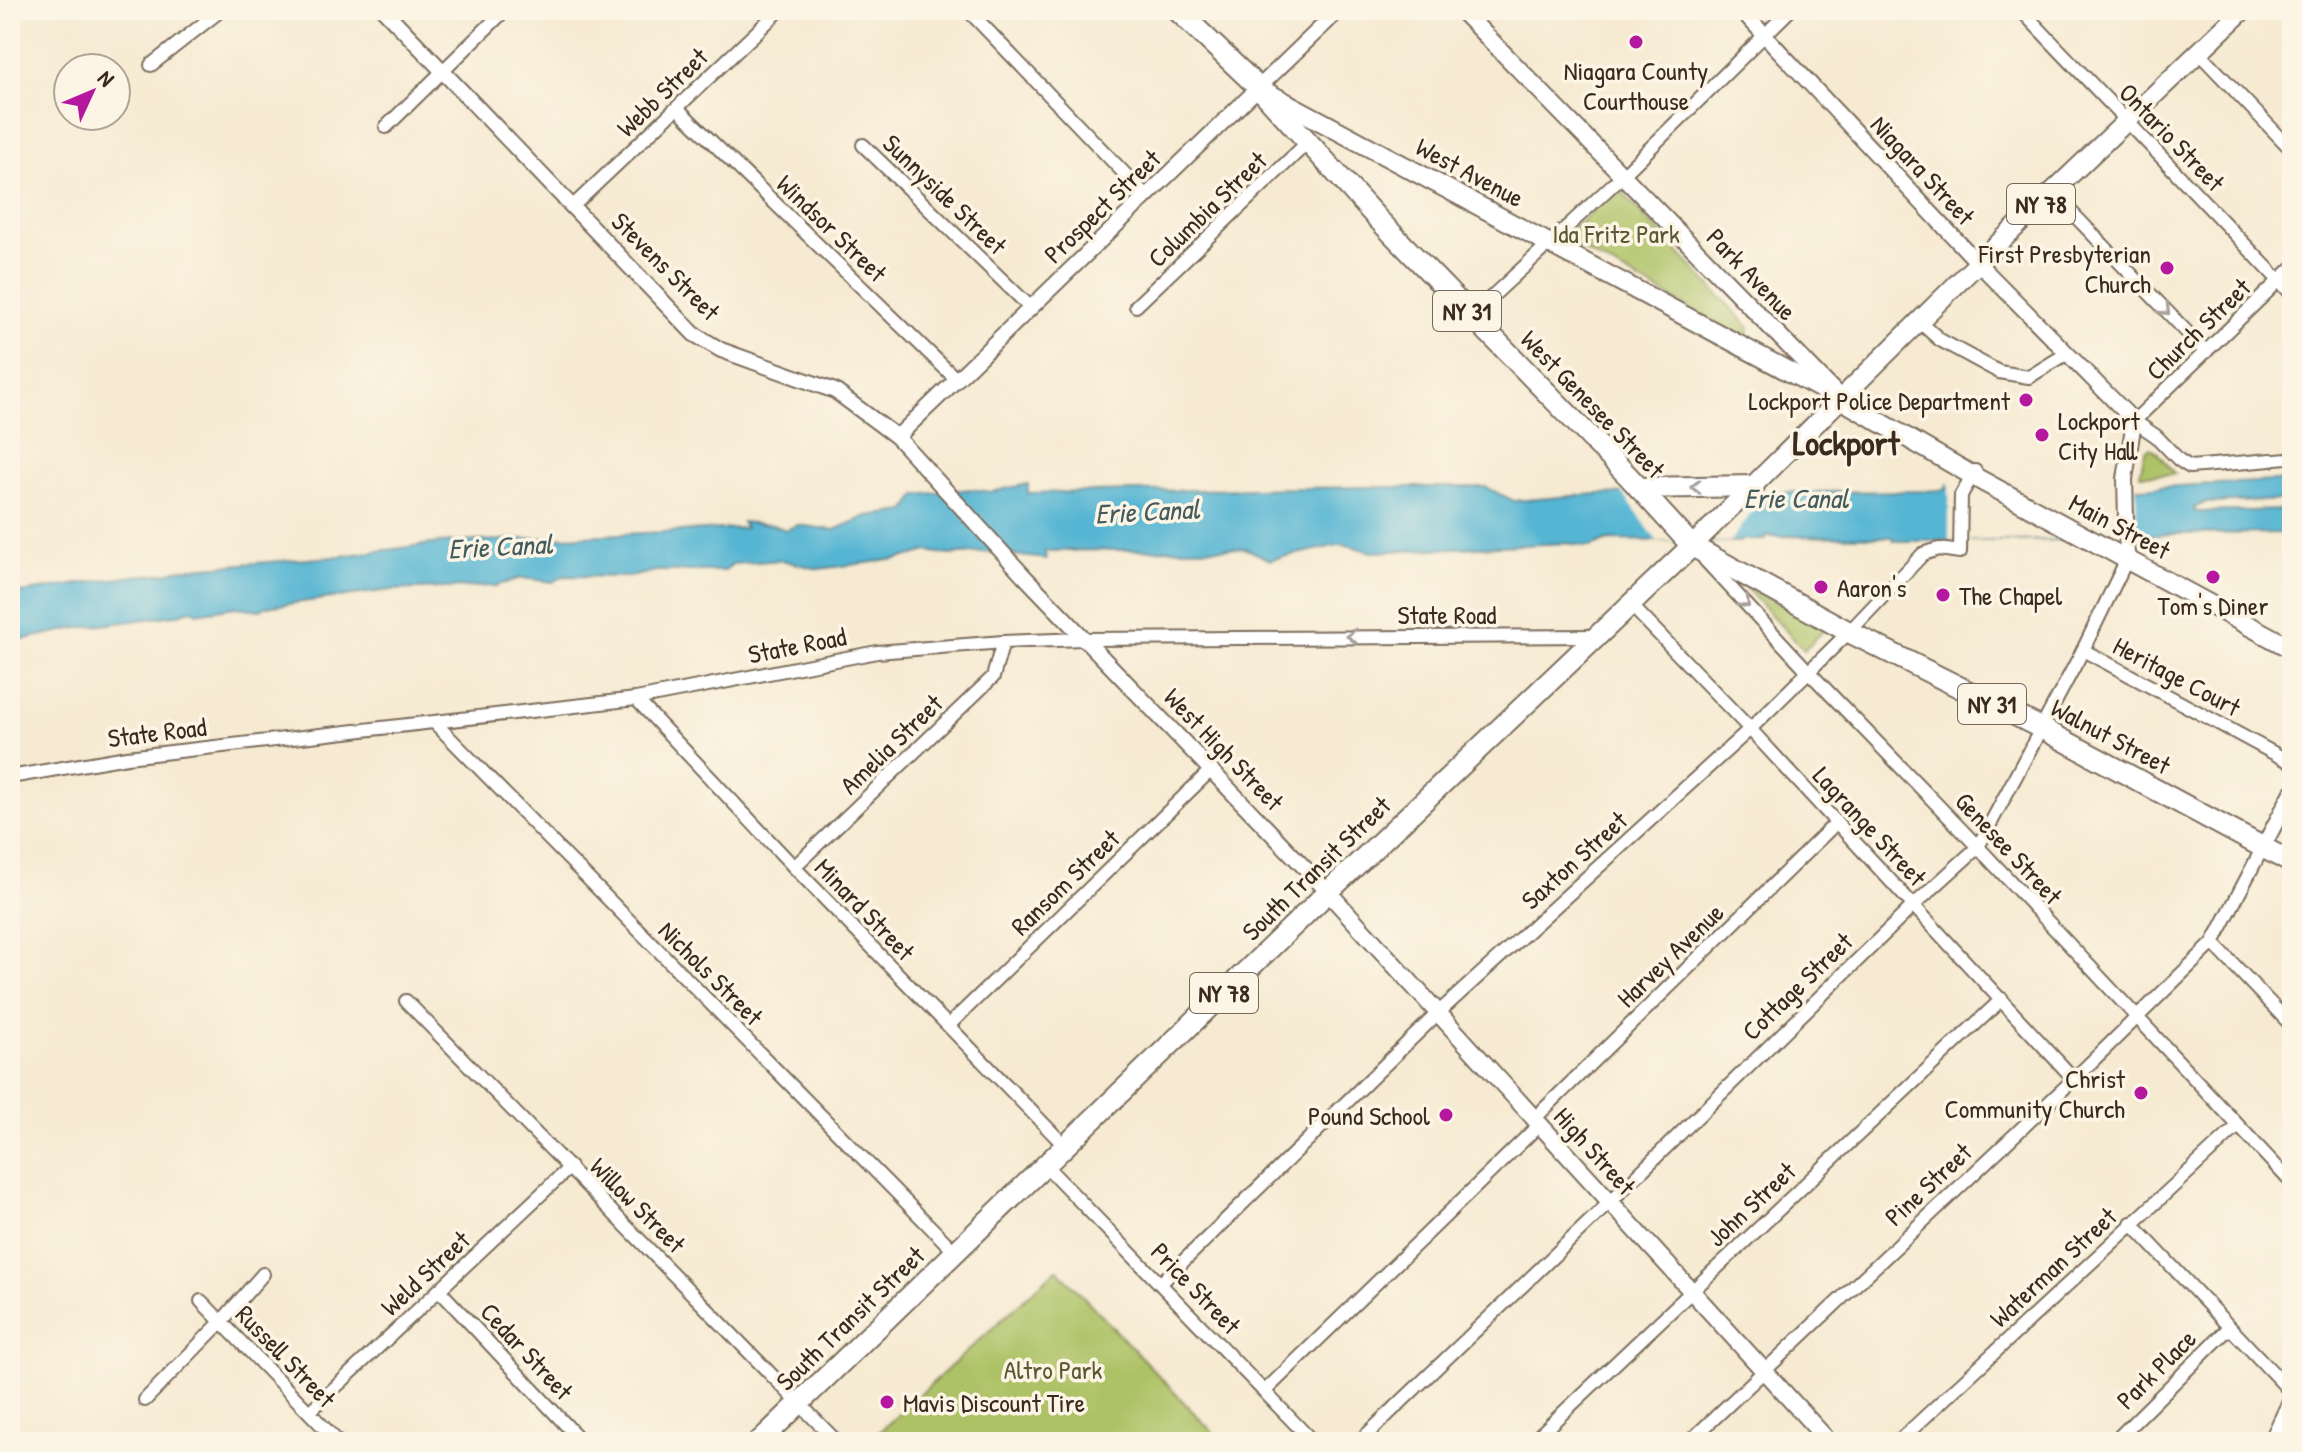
<svg xmlns="http://www.w3.org/2000/svg" width="2302" height="1452" viewBox="0 0 2302 1452" font-family="'Patrick Hand',sans-serif">
  <style>
    .green { fill: #adc266; stroke: #747642; stroke-width: 2 }
    .water { fill: #54b5d3; stroke: #487078; stroke-width: 2 }
    .pier { fill: #f6ead2 }
    .lines { fill: none; stroke-linecap: round; stroke-linejoin: round }
    .pedestrian-casing { stroke: #7c6d5d; stroke-width: 13 }
    .minor-casing { stroke: #7c6d5d; stroke-width: 16 }
    .tertiary-casing { stroke: #7c6d5d; stroke-width: 18 }
    .secondary-casing { stroke: #7c6d5d; stroke-width: 20 }
    .primary-casing { stroke: #7c6d5d; stroke-width: 22 }
    .trunk-casing { stroke: #7c6d5d; stroke-width: 24 }
    .pedestrian { stroke: #fff; stroke-width: 9 }
    .minor { stroke: #fff; stroke-width: 12 }
    .tertiary { stroke: #fff; stroke-width: 14 }
    .secondary { stroke: #fff; stroke-width: 16 }
    .primary { stroke: #fff; stroke-width: 18 }
    .trunk { stroke: #fff; stroke-width: 20 }
    .oneway { stroke: #a79f9a }
    .poi-dot { fill: #b5179e; stroke: #fcf5e5; stroke-width: 3 }
    .labels { text-anchor: middle; dominant-baseline: central; stroke-width: 7; stroke-linejoin: round; paint-order: stroke }
    .shield { fill: #fcf5e5; stroke: #75675a; stroke-width: 2 }
    .shield-label { font-size: 24px; font-weight: bold; fill: #3b2a1e }
    .poi-label { font-size: 26px; fill: #3b2a1e; stroke: #fcf5e5; text-anchor: end }
    .street-label { font-size: 26px; fill: #3b2a1e; stroke: #fcf5e5 }
    .park-label { font-size: 26px; fill: #5d5834; stroke: #fcf5e5 }
    .water-label { font-size: 28px; font-style: italic; fill: #445b5d; stroke: #fcf5e5 }
    .district-label { font-size: 34px; font-weight: bold; fill: #3b2a1e; stroke: #fcf5e5 }
  </style>
  <rect width="100%" height="100%" fill="#fcf5e5"/>
  <filter id="ink" filterUnits="userSpaceOnUse"><feTurbulence type="fractalNoise" baseFrequency=".0125" numOctaves="2"/><feDisplacementMap in="SourceGraphic" scale="16" xChannelSelector="R" yChannelSelector="G"/><feConvolveMatrix kernelMatrix="1 2 1 2 8 2 1 2 1" color-interpolation-filters="sRGB"/></filter>
  <filter id="wash" filterUnits="userSpaceOnUse"><feTurbulence type="fractalNoise" baseFrequency=".006" numOctaves="4" result="noise"/><feDisplacementMap in="SourceGraphic" scale="32" xChannelSelector="R" yChannelSelector="G"/><feGaussianBlur stdDeviation="1.8" result="paint"/><feColorMatrix in="noise" values="0 0 0 0 0 0 0 0 0 0 0 0 0 0 0 0 0 1.4 0 .05"/><feComposite in="paint" operator="in"/></filter>
  <g filter="url(#wash)">
    <rect width="100%" height="100%" fill="#f6ead2"/>
    <!-- green -->
    <g class="green">
      <polygon points="1617,187 1749,327 1748,335 1740,336 1563,239"/>
      <polygon points="2149,448 2155,450 2175,474 2140,475 2145,451"/>
      <polygon points="1741,583 1825,629 1804,650"/>
      <polygon points="1057,1269 1222,1442 868,1442"/>
    </g>
    <!-- water -->
    <polygon class="water" points="2292,480 2292,500 2204,503 2194,508 2195,512 2292,510 2292,533 2170,534 2092,540 1894,541 1893,537 1766,536 1765,540 1741,540 1740,542 1608,540 1591,547 1566,543 1372,552 1343,544 1270,560 1245,548 1045,551 1046,559 988,552 949,555 928,551 898,559 819,569 781,560 732,564 725,571 656,571 630,577 563,576 553,582 521,578 495,586 391,590 265,607 261,610 235,607 197,613 193,609 176,615 72,629 10,642 10,594 27,592 133,576 167,573 179,569 333,557 439,543 745,528 742,522 773,525 786,530 798,525 834,530 867,516 905,511 917,495 971,489 991,492 1028,484 1028,493 1362,487 1486,487 1514,501 1596,494 1922,491 1945,490 1948,484 2140,488"/>
    <!-- pier -->
    <g class="pier">
      <polygon points="1983,481 2136,484 2137,538 1949,541 1949,482"/>
      <polygon points="1771,487 1730,542 1657,541 1621,491"/>
    </g>
  </g>
  <g filter="url(#ink)">
    <g class="lines">
      <!-- pedestrian casing -->
      <g class="pedestrian-casing">
        <polyline id="pedestrian" points="2271,460 2292,458"/>
      </g>
      <!-- minor casing -->
      <g class="minor-casing">
        <g id="minor">
          <polyline points="968,10 1146,196"/>
          <polyline points="2021,10 2292,294"/>
          <polyline points="2199,53 2292,150"/>
          <polyline points="151,65 221,10"/>
          <polyline points="677,108 956,379"/>
          <polyline points="386,127 505,10"/>
          <polyline points="863,145 1031,308"/>
          <polyline points="2053,193 2206,352"/>
          <polyline points="573,206 780,10"/>
          <polyline points="1136,306 1307,143"/>
          <polyline points="1471,316 1622,176 1790,10"/>
          <polyline points="1920,322 1940,340 1999,372 2029,377 2066,354"/>
          <polyline points="2271,460 2190,467 2179,460 2156,436 2134,421 2292,268"/>
          <polyline points="1705,560 1808,671 1978,847 2292,1183"/>
          <polyline points="1631,605 1750,729 2074,1079"/>
          <polyline points="2083,650 2292,763"/>
          <polyline points="636,699 794,867 1066,1147"/>
          <polyline points="435,723 956,1253"/>
          <polyline points="10,777 127,757 636,699 877,652 1003,642 1084,639 1597,636"/>
          <polyline points="794,867 993,677 1003,642"/>
          <polyline points="2213,943 2292,1026"/>
          <polyline points="406,1001 837,1442"/>
          <polyline points="949,1025 1211,770"/>
          <polyline points="1534,1119 1836,823"/>
          <polyline points="1046,1166 1313,1442"/>
          <polyline points="2131,1223 2292,1393"/>
          <polyline points="1161,1283 1438,1013 1750,729 1849,632 1923,554 1939,549 1960,552 1961,495 1975,471"/>
          <polyline points="439,1290 582,1442"/>
          <polyline points="201,1301 338,1442"/>
          <polyline points="1265,1391 1539,1125"/>
          <polyline points="145,1400 221,1322 263,1274"/>
          <polyline points="309,1412 570,1167"/>
          <polyline points="1359,1442 1610,1202 1914,905 1978,847 2083,650 2127,559"/>
          <polyline points="1532,1442 2002,999"/>
          <polyline points="1689,1442 2074,1079 2213,943 2263,847"/>
          <polyline points="1898,1442 2238,1126"/>
          <polyline points="2114,1442 2229,1328"/>
        </g>
      </g>
      <!-- tertiary casing -->
      <g class="tertiary-casing">
        <g id="tertiary">
          <polyline points="384,10 694,334 721,350 835,391 897,437 1024,576 1328,892"/>
          <polyline points="1741,10 1978,263 2134,421 2125,479 2127,559"/>
          <polyline points="897,437 1339,10"/>
          <polyline points="2263,847 2292,792"/>
          <polyline points="2271,1442 2292,1397"/>
        </g>
      </g>
      <!-- secondary casing -->
      <g class="secondary-casing">
        <g id="secondary">
          <polyline points="1461,10 1835,393"/>
          <polyline points="1328,892 1829,1442"/>
        </g>
      </g>
      <!-- primary casing -->
      <g class="primary-casing">
        <g id="primary">
          <polyline points="1264,91 1842,400 1982,481 2292,649"/>
          <polyline points="1692,546 1978,263 2243,10"/>
        </g>
      </g>
      <!-- trunk casing -->
      <g class="trunk-casing">
        <g id="trunk">
          <polyline points="1177,10 1260,89 1376,217 1629,477 1692,546 1849,632 2041,728 2292,863"/>
          <polyline points="1639,488 1754,486"/>
          <polyline points="759,1442 1328,892 1692,546"/>
        </g>
      </g>
      <!-- pedestrian -->
      <use href="#pedestrian" class="pedestrian"/>
      <!-- minor -->
      <use href="#minor" class="minor"/>
      <!-- tertiary -->
      <use href="#tertiary" class="tertiary"/>
      <!-- secondary -->
      <use href="#secondary" class="secondary"/>
      <!-- primary -->
      <use href="#primary" class="primary"/>
      <!-- trunk -->
      <use href="#trunk" class="trunk"/>
    </g>
    <!-- one-way arrows -->
    <defs><path id="oneway-chevron" d="M-2-3.5L2.5 0L-2 3.5" fill="none" stroke-width="1.6" stroke-linecap="round" stroke-linejoin="round" transform="scale(2)"/></defs>
    <g class="oneway">
      <use href="#oneway-chevron" transform="translate(2165 310) rotate(46)"/>
      <use href="#oneway-chevron" transform="translate(1696 487) rotate(179)"/>
      <use href="#oneway-chevron" transform="translate(1745 603) rotate(47)"/>
      <use href="#oneway-chevron" transform="translate(1352 636) rotate(180)"/>
    </g>
  </g>
  <!-- markers -->
  <g class="poi-dot">
    <circle cx="1636" cy="42" r="8"/>
    <circle cx="2167" cy="268" r="8"/>
    <circle cx="2026" cy="400" r="8"/>
    <circle cx="2042" cy="435" r="8"/>
    <circle cx="2213" cy="577" r="8"/>
    <circle cx="1821" cy="587" r="8"/>
    <circle cx="1943" cy="595" r="8"/>
    <circle cx="2141" cy="1093" r="8"/>
    <circle cx="1446" cy="1115" r="8"/>
    <circle cx="887" cy="1402" r="8"/>
  </g>
  <g class="labels">
    <!-- shield labels -->
    <g class="shield">
      <rect x="2007" y="184" width="68" height="40" rx="6"/>
      <rect x="1433" y="291" width="68" height="40" rx="6"/>
      <rect x="1958" y="684" width="68" height="40" rx="6"/>
      <rect x="1190" y="973" width="68" height="40" rx="6"/>
    </g>
    <g class="shield-label">
      <text x="2041" y="204">NY 78</text>
      <text x="1467" y="311">NY 31</text>
      <text x="1992" y="704">NY 31</text>
      <text x="1224" y="993">NY 78</text>
    </g>
    <!-- poi labels -->
    <g class="poi-label">
      <text x="1636" y="70" text-anchor="middle">Niagara County<tspan x="1636" dy="30">Courthouse</tspan></text>
      <text x="2151" y="253">First Presbyterian<tspan x="2151" dy="30">Church</tspan></text>
      <text x="2010" y="400">Lockport Police Department</text>
      <text x="2058" y="420" text-anchor="start">Lockport<tspan x="2058" dy="30">City Hall</tspan></text>
      <text x="1837" y="587" text-anchor="start">Aaron's</text>
      <text x="1959" y="595" text-anchor="start">The Chapel</text>
      <text x="2213" y="605" text-anchor="middle">Tom's Diner</text>
      <text x="2125" y="1078">Christ<tspan x="2125" dy="30">Community Church</tspan></text>
      <text x="1430" y="1115">Pound School</text>
      <text x="903" y="1402" text-anchor="start">Mavis Discount Tire</text>
    </g>
    <!-- street labels -->
    <g class="street-label">
      <text transform="translate(662 92) rotate(-44)">Webb Street</text>
      <text transform="translate(2172 137) rotate(46)">Ontario Street</text>
      <text transform="translate(1923 170) rotate(47)">Niagara Street</text>
      <text transform="translate(1470 172) rotate(28)">West Avenue</text>
      <text transform="translate(945 194) rotate(44)">Sunnyside Street</text>
      <text transform="translate(1102 206) rotate(-44)">Prospect Street</text>
      <text transform="translate(1207 209) rotate(-44)">Columbia Street</text>
      <text transform="translate(832 228) rotate(44)">Windsor Street</text>
      <text transform="translate(666 266) rotate(45)">Stevens Street</text>
      <text transform="translate(1752 274) rotate(46)">Park Avenue</text>
      <text transform="translate(2198 329) rotate(-44)">Church Street</text>
      <text transform="translate(1593 404) rotate(46)">West Genesee Street</text>
      <text transform="translate(2120 526) rotate(28)">Main Street</text>
      <text x="1447" y="614">State Road</text>
      <text transform="translate(797 645) rotate(-11)">State Road</text>
      <text transform="translate(2177 676) rotate(28)">Heritage Court</text>
      <text transform="translate(157 732) rotate(-7)">State Road</text>
      <text transform="translate(2111 736) rotate(28)">Walnut Street</text>
      <text transform="translate(891 744) rotate(-44)">Amelia Street</text>
      <text transform="translate(1224 749) rotate(46)">West High Street</text>
      <text transform="translate(1870 826) rotate(47)">Lagrange Street</text>
      <text transform="translate(2009 848) rotate(47)">Genesee Street</text>
      <text transform="translate(1574 860) rotate(-42)">Saxton Street</text>
      <text transform="translate(1316 868) rotate(-44)">South Transit Street</text>
      <text transform="translate(1065 882) rotate(-44)">Ransom Street</text>
      <text transform="translate(865 909) rotate(46)">Minard Street</text>
      <text transform="translate(1670 955) rotate(-44)">Harvey Avenue</text>
      <text transform="translate(711 973) rotate(45)">Nichols Street</text>
      <text transform="translate(1797 986) rotate(-44)">Cottage Street</text>
      <text transform="translate(1595 1151) rotate(48)">High Street</text>
      <text transform="translate(1928 1184) rotate(-43)">Pine Street</text>
      <text transform="translate(1751 1204) rotate(-43)">John Street</text>
      <text transform="translate(638 1205) rotate(45)">Willow Street</text>
      <text transform="translate(2053 1267) rotate(-43)">Waterman Street</text>
      <text transform="translate(425 1273) rotate(-43)">Weld Street</text>
      <text transform="translate(1196 1288) rotate(46)">Price Street</text>
      <text transform="translate(850 1318) rotate(-44)">South Transit Street</text>
      <text transform="translate(527 1351) rotate(47)">Cedar Street</text>
      <text transform="translate(286 1356) rotate(46)">Russell Street</text>
      <text transform="translate(2156 1369) rotate(-45)">Park Place</text>
    </g>
    <!-- park labels -->
    <g class="park-label">
      <text x="1616" y="233">Ida Fritz Park</text>
      <text x="1053" y="1369">Altro Park</text>
    </g>
    <!-- water labels -->
    <g class="water-label">
      <text x="1796" y="498">Erie Canal</text>
      <text transform="translate(1147 511) rotate(-3)">Erie Canal</text>
      <text transform="translate(500 546) rotate(-3)">Erie Canal</text>
    </g>
    <!-- district labels -->
    <g class="district-label">
      <text x="1846" y="443">Lockport</text>
    </g>
  </g>
  <!-- margin -->
  <rect width="2302" height="1452" fill="none" stroke="#fcf5e5" stroke-width="40"/>
  <!-- north arrow -->
  <g transform="translate(92 92) rotate(46)"><circle r="38" fill="#fcf5e5" stroke="#afa495" stroke-width="2"/>
  <path d="M0-6L14 30L0 20L-14 30Z" fill="#b5179e"/>
  <text y="-12" font-size="22" font-weight="bold" text-anchor="middle" fill="#3b2a1e">N</text>
  </g>
</svg>
